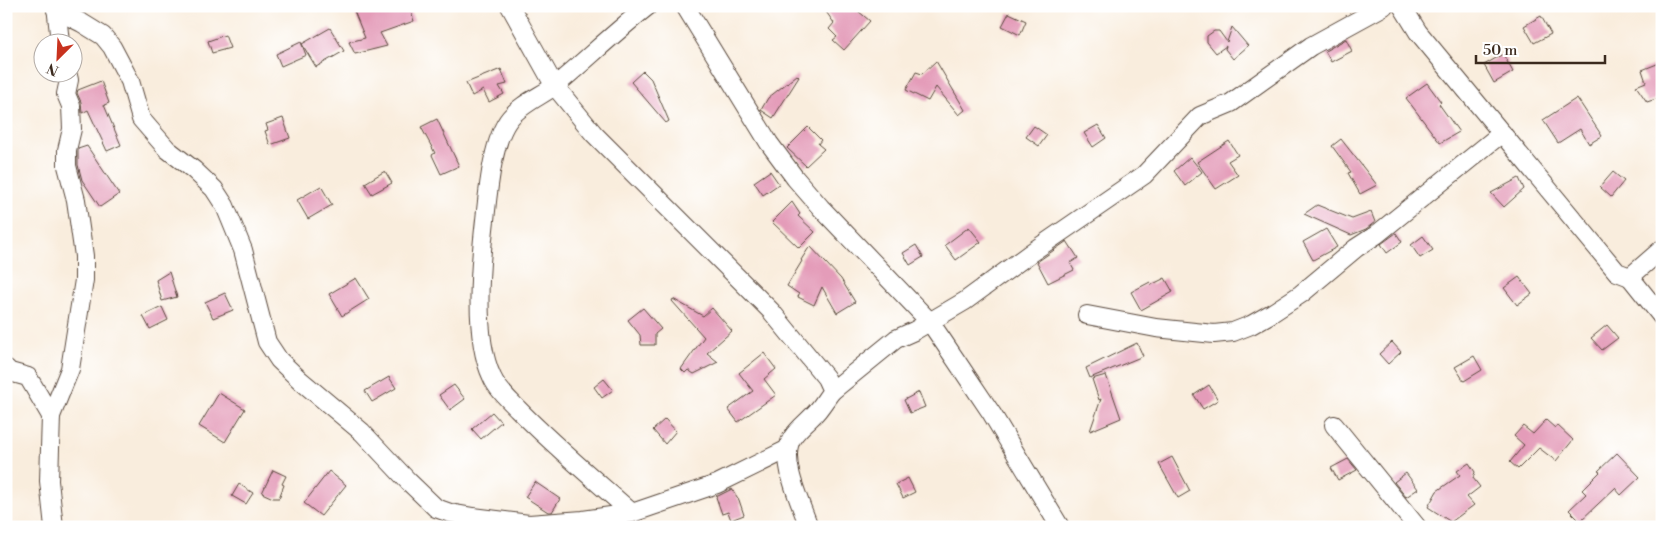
<svg xmlns="http://www.w3.org/2000/svg" width="1668" height="533" viewBox="0 0 1668 533" font-family="'Libre Bodoni',serif">
  <style>
    .building { fill: #e49cb9 }
    .lines { fill: none; stroke-linecap: round; stroke-linejoin: round }
    .minor-casing { stroke: #58473b; stroke-width: 20 }
    .minor { stroke: #fff; stroke-width: 18 }
  </style>
  <rect width="100%" height="100%" fill="#fff"/>
  <filter id="ink" filterUnits="userSpaceOnUse"><feTurbulence type="fractalNoise" baseFrequency=".02" numOctaves="2"/><feDisplacementMap in="SourceGraphic" scale="10" xChannelSelector="R" yChannelSelector="G"/><feConvolveMatrix kernelMatrix="1 2 1 2 8 2 1 2 1" color-interpolation-filters="sRGB"/></filter>
  <filter id="wash" filterUnits="userSpaceOnUse"><feTurbulence type="fractalNoise" baseFrequency=".0096" numOctaves="4" result="noise"/><feDisplacementMap in="SourceGraphic" scale="20" xChannelSelector="R" yChannelSelector="G"/><feGaussianBlur stdDeviation="1.12" result="paint"/><feColorMatrix in="noise" values="0 0 0 0 0 0 0 0 0 0 0 0 0 0 0 0 0 1.4 0 .05"/><feComposite in="paint" operator="in"/></filter>
  <g filter="url(#wash)">
    <rect width="100%" height="100%" fill="#f9eddd"/>
    <g id="blocks">
      <!-- building -->
      <g class="building">
        <polygon points="352,6 409,6 414,21 380,33 387,46 355,54 349,42 365,38"/>
        <polygon points="822,6 852,6 870,21 844,50 833,40 837,37 829,29 834,23"/>
        <polygon points="1009,13 1026,21 1020,35 1002,26"/>
        <polygon points="1541,16 1551,34 1534,43 1524,26"/>
        <polygon points="1232,27 1248,46 1233,59 1225,49 1226,46 1216,53 1207,42 1207,36 1214,31 1219,31 1227,42"/>
        <polygon points="330,28 344,51 316,67 302,44"/>
        <polygon points="225,35 230,48 212,53 208,41"/>
        <polygon points="1346,39 1352,51 1331,62 1325,51"/>
        <polygon points="301,42 306,55 281,66 276,54"/>
        <polygon points="1503,54 1513,72 1494,83 1484,65"/>
        <polygon points="936,61 965,110 959,115 936,87 928,101 906,90 916,72 922,74"/>
        <polygon points="1662,62 1662,97 1647,102 1636,86 1646,82 1642,70"/>
        <polygon points="501,69 507,84 499,86 504,94 489,102 483,90 472,96 466,83"/>
        <polygon points="643,71 651,79 669,121 666,123 631,82"/>
        <polygon points="797,75 799,77 773,118 761,110 768,98"/>
        <polygon points="101,81 109,103 104,105 121,145 107,151 88,110 82,113 81,102 77,93 78,90"/>
        <polygon points="1427,83 1441,102 1439,104 1459,132 1440,143 1406,98"/>
        <polygon points="1577,98 1602,136 1589,144 1580,129 1558,143 1543,120"/>
        <polygon points="283,118 290,138 270,145 265,131 268,130 266,124"/>
        <polygon points="437,119 459,166 441,174 432,155 435,153 421,127"/>
        <polygon points="1098,125 1106,138 1093,147 1084,133"/>
        <polygon points="1034,126 1047,135 1039,146 1026,137"/>
        <polygon points="808,127 821,140 818,144 824,149 806,166 787,148"/>
        <polygon points="1341,139 1377,185 1360,194 1348,173 1351,172 1332,146"/>
        <polygon points="1229,141 1238,155 1228,161 1238,175 1216,189 1197,162"/>
        <polygon points="87,146 119,194 100,207 82,180 78,165 78,149"/>
        <polygon points="1190,157 1202,172 1185,186 1174,171"/>
        <polygon points="385,171 392,183 372,194 365,183"/>
        <polygon points="770,171 779,184 763,195 754,182"/>
        <polygon points="1613,172 1624,181 1611,197 1600,187"/>
        <polygon points="1519,178 1524,189 1504,207 1491,193"/>
        <polygon points="321,186 332,205 308,219 297,200"/>
        <polygon points="792,202 800,214 798,216 815,232 799,248 772,222"/>
        <polygon points="1317,205 1352,219 1371,212 1375,222 1366,229 1351,235 1304,214"/>
        <polygon points="969,227 981,242 956,260 945,245"/>
        <polygon points="1326,229 1337,247 1313,260 1303,242"/>
        <polygon points="1396,233 1402,242 1387,253 1381,244"/>
        <polygon points="1423,236 1433,250 1420,258 1411,245"/>
        <polygon points="1067,241 1078,258 1070,263 1074,270 1048,283 1037,262"/>
        <polygon points="916,245 923,257 910,265 903,253"/>
        <polygon points="810,246 841,279 855,302 837,313 822,287 814,305 798,297 799,294 787,286 802,261 801,260"/>
        <polygon points="169,272 177,297 162,301 156,280"/>
        <polygon points="1519,277 1532,294 1517,305 1504,288"/>
        <polygon points="356,278 369,299 342,316 329,294"/>
        <polygon points="1165,278 1173,292 1141,310 1131,292 1150,282 1151,285"/>
        <polygon points="225,293 233,310 213,318 205,302"/>
        <polygon points="673,299 703,316 712,308 732,331 707,353 718,362 694,374 688,370 685,373 681,369 704,337 672,301"/>
        <polygon points="162,307 168,320 150,329 143,316"/>
        <polygon points="643,308 661,329 655,334 655,345 641,345 640,335 628,320"/>
        <polygon points="1607,325 1618,338 1602,350 1591,338"/>
        <polygon points="1392,342 1401,352 1388,364 1379,354"/>
        <polygon points="1137,343 1143,356 1090,378 1086,368"/>
        <polygon points="764,353 776,369 764,379 776,395 738,422 728,409 753,391 739,373"/>
        <polygon points="1474,356 1482,370 1464,381 1455,367"/>
        <polygon points="1106,375 1121,418 1090,431 1101,399 1099,400 1092,379"/>
        <polygon points="389,377 396,388 372,402 365,391"/>
        <polygon points="604,379 613,390 602,398 594,387"/>
        <polygon points="454,385 465,399 450,410 439,395"/>
        <polygon points="1209,385 1218,400 1203,409 1194,395"/>
        <polygon points="919,392 925,407 910,413 904,400"/>
        <polygon points="219,393 245,409 225,442 199,426"/>
        <polygon points="492,412 501,422 481,439 472,429"/>
        <polygon points="665,419 676,431 665,444 653,430"/>
        <polygon points="1546,420 1555,428 1557,425 1573,440 1556,461 1539,448 1518,469 1510,462 1524,445 1514,436 1523,426 1533,434"/>
        <polygon points="1617,453 1640,477 1621,495 1615,488 1580,521 1569,510 1586,494 1582,490 1600,472 1598,471"/>
        <polygon points="1172,457 1190,491 1178,498 1159,464"/>
        <polygon points="1348,459 1357,470 1338,480 1331,468"/>
        <polygon points="1469,463 1475,472 1473,478 1480,487 1467,497 1474,505 1451,522 1428,507 1437,491 1460,475 1457,471"/>
        <polygon points="273,470 286,476 282,484 284,485 279,498 273,498 262,493"/>
        <polygon points="329,471 346,485 321,516 304,503"/>
        <polygon points="1406,473 1418,489 1406,497 1394,482"/>
        <polygon points="908,478 915,492 903,498 896,484"/>
        <polygon points="535,482 560,499 552,512 548,512 525,497"/>
        <polygon points="239,484 253,493 246,504 232,496"/>
        <polygon points="732,489 739,500 744,515 731,520 728,512 722,514 716,497"/>
      </g>
    </g>
  </g>
  <g filter="url(#ink)">
    <use href="#blocks" fill-opacity="0" stroke="#58473b" stroke-width="1"/>
    <g class="lines">
      <!-- minor casing -->
      <g class="minor-casing">
        <g id="minor">
          <polyline points="56,6 60,42"/>
          <path d="M510 6 554 85 594 134 771 311 826 378 832 391C827 397 823 404 818 410 810 420 799 427 792 438 779 460 801 504 809 527"/>
          <polyline points="685,6 769,143 795,178 821,208 930,322 945,344 992,414 1060,527"/>
          <polyline points="1402,6 1418,32 1617,272 1630,277 1662,249"/>
          <polyline points="56,10 82,23 103,36 112,47 130,81 141,119 167,149 194,170 214,189 225,206 243,250 267,342 279,360 300,380 362,432 408,481 436,508 450,513 473,517 529,524 583,520 632,513 717,484 788,449"/>
          <polyline points="1630,277 1662,317"/>
          <polyline points="1087,315 1156,328 1214,334 1233,332 1251,325 1272,313 1301,294 1356,248 1376,235 1502,133"/>
          <polyline points="6,368 10,372 28,377 51,416"/>
          <polyline points="832,391 896,339 914,331 965,301 1032,252 1144,175 1200,116 1231,103 1311,46 1384,6"/>
          <polyline points="1334,425 1417,527"/>
          <path d="M632 513C594 479 554 446 518 409 509 400 497 389 492 377 473 337 480 264 485 220 488 192 492 140 510 118 521 104 541 96 556 85 587 59 616 31 648 6"/>
          <polyline points="54,527 49,481 51,416 70,369 84,280 84,256 76,200 67,166 67,150 72,129 71,106 66,94 69,80 67,72"/>
        </g>
      </g>
      <!-- minor -->
      <use href="#minor" class="minor"/>
    </g>
  </g>
  <!-- margin -->
  <rect width="1668" height="533" fill="none" stroke="#fff" stroke-width="25"/>
  <!-- north arrow -->
  <g transform="translate(58 58) rotate(204)"><circle r="24" fill="#ffffff" stroke="#b1aaa5"/>
  <path d="M0-4L9 19L0 12L-9 19Z" fill="#c8321e"/>
  <text y="-8" font-size="14" font-weight="bold" text-anchor="middle" fill="#3b2a1e">N</text>
  </g>
  <!-- scale -->
  <path d="M1476 55v8h129v-8" fill="none" stroke="#3b2a1e" stroke-width="2.5"/>
  <text x="1483" y="55" font-size="15" fill="#3b2a1e" stroke="#ffffff" stroke-width="4" paint-order="stroke">50 m</text>
</svg>
